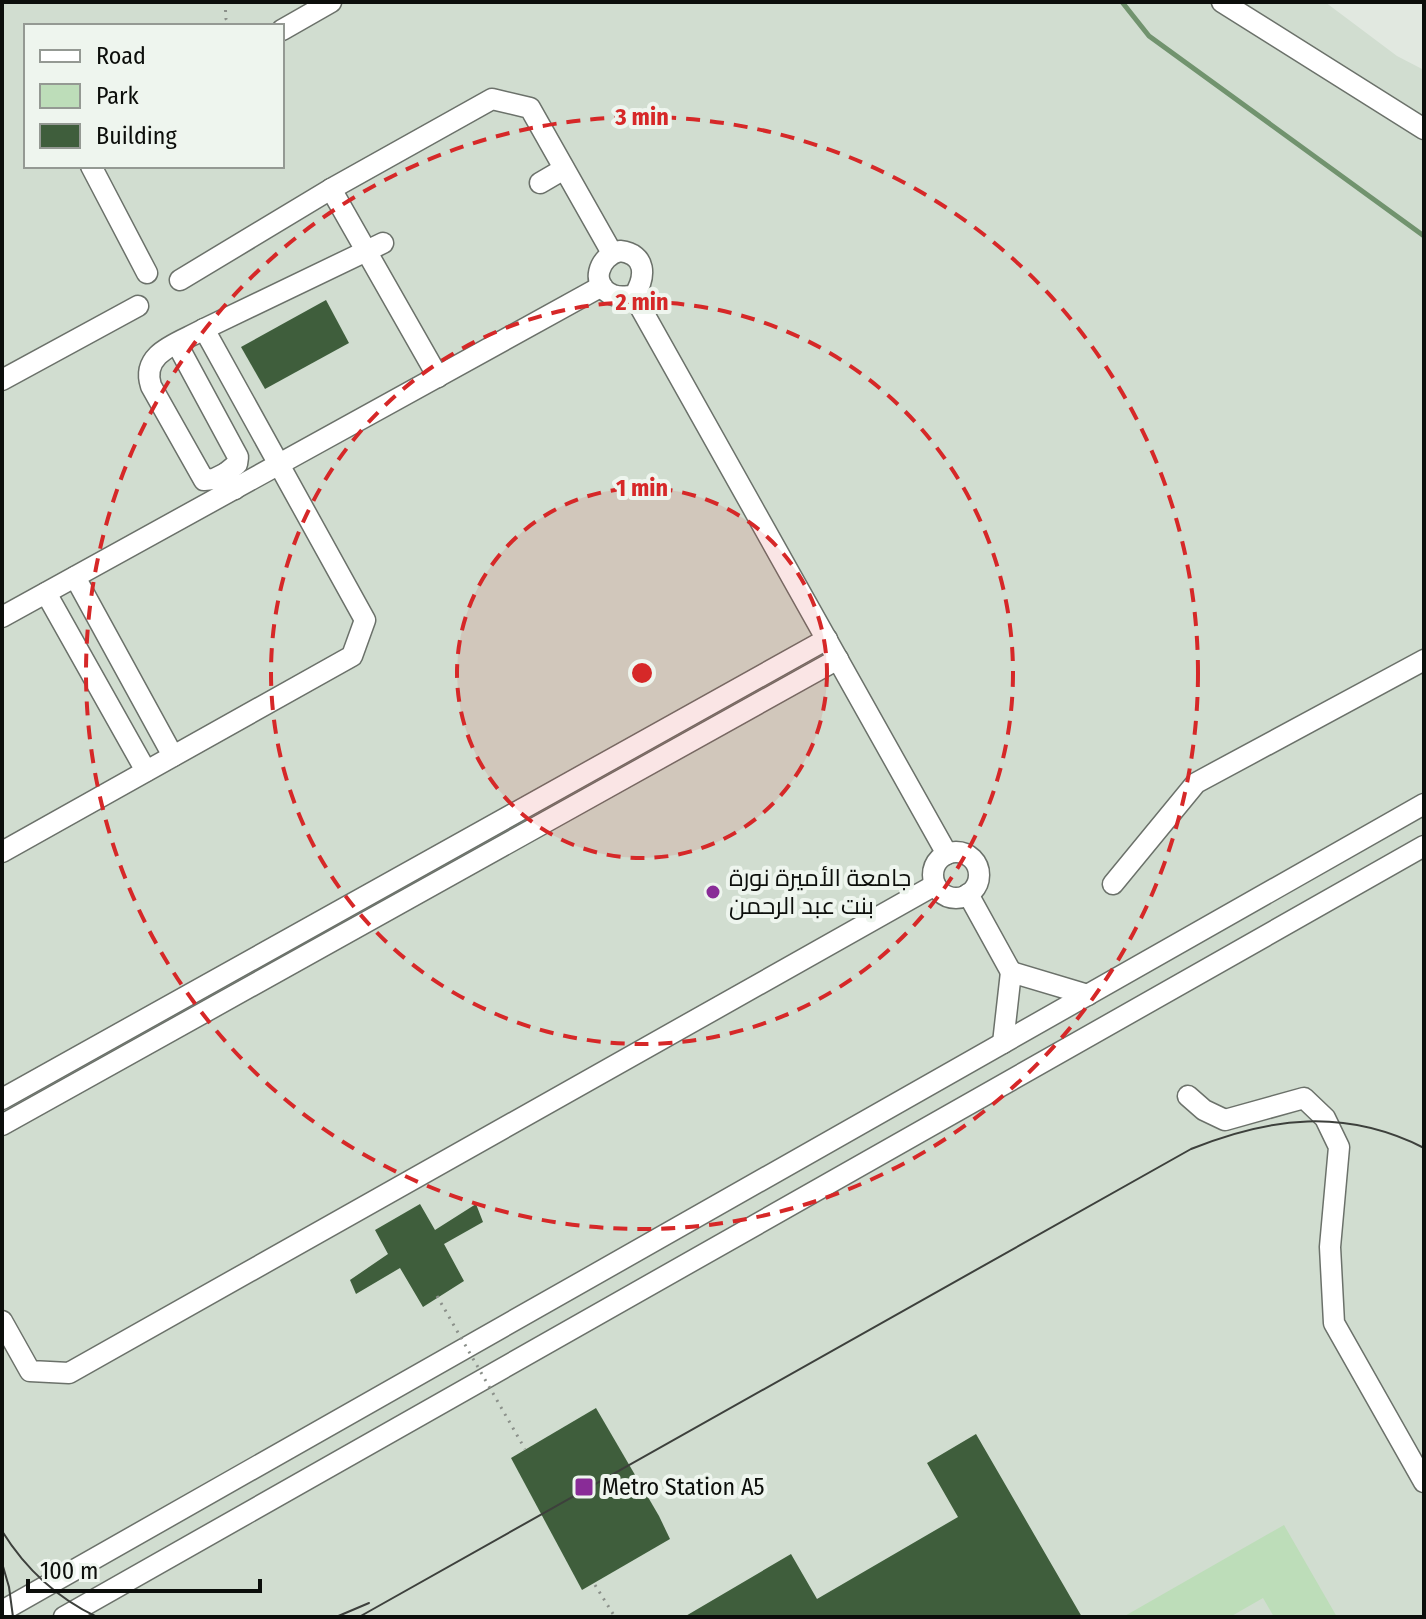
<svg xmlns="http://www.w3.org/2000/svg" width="1426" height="1619" viewBox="0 0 1426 1619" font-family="'Fira Sans Condensed',Cairo,sans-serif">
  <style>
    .built { fill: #d1ddd0; fill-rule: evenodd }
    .green { fill: #bdddb9 }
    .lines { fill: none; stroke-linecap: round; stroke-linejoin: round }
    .stream { stroke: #71936e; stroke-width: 5 }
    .building { fill: #3f5e3c }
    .minor-casing { stroke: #6b716a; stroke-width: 23 }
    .path { stroke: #8b908a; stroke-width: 3; stroke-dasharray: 2 6; stroke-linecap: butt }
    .minor { stroke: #fff; stroke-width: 20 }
    .tram { stroke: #3d403c; stroke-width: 2 }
    .path-bridge { stroke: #8b908a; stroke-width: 3; stroke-dasharray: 2 6; stroke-linecap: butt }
    .ring { fill: none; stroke: #d62828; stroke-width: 4; stroke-dasharray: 14 10 }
    .poi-dot { fill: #892c97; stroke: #eef5ee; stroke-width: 3 }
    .labels { text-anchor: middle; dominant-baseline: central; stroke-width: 8; stroke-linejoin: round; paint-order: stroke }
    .poi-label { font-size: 24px; fill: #0c0e0b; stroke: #eef5ee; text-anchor: start }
    .centre { fill: #d62828; stroke: #eef5ee; stroke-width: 4 }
    .ring-label { font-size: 24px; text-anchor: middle; font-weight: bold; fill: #d62828; stroke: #eef5ee; stroke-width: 8; stroke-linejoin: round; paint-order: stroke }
  </style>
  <rect width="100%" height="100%" fill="#e1e8e0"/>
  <!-- built -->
  <path class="built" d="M2 2H1325L1397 56 1424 70V1617H2ZM26 26H282V166H26Z"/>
  <!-- green -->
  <polygon class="green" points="1284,1525 1337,1617 1274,1617 1263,1598 1230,1617 1123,1617"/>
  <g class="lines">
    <!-- stream -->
    <polyline class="stream" points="1122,2 1149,36 1424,236"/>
  </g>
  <!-- building -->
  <g class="building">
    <polygon points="326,300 349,343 265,389 241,347"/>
    <polygon points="420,1204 435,1230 476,1204 483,1222 444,1244 464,1281 423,1307 400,1268 356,1294 350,1280 388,1254 375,1230"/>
    <polygon points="596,1408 659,1516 670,1539 582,1590 511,1458"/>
    <polygon points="976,1434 1082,1617 684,1617 791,1554 817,1599 958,1517 927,1463"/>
  </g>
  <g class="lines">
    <!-- minor casing -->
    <g class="minor-casing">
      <g id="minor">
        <polyline points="1222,2 1424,129"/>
        <polyline points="282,30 331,2"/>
        <polyline points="91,166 147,273"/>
        <polyline points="540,183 564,169"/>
        <polyline points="331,189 438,377"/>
        <path d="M620 251C647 254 646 277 634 296 627 296 620 298 613 295 589 286 598 256 620 251Z"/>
        <polyline points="180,280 331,189 492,99 530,108 612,253"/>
        <polyline points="634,296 947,854"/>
        <path d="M204 329C180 343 140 352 151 386L204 480 214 479 226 473 235 489"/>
        <polyline points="177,344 238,457 237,464 226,473"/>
        <polyline points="2,380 138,306"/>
        <polyline points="75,577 173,756"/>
        <polyline points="46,593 146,771"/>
        <polyline points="2,617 602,286"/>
        <polyline points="2,852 352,656 365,620 204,329 383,243"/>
        <circle cx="956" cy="875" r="23"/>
        <polyline points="1113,884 1196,783 1424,660"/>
        <polyline points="968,894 1011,972"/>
        <polyline points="1003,1043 1011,972 1088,995"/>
        <polyline points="1188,1096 1204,1110 1225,1120 1304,1098 1325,1118 1339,1147 1330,1247 1334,1323 1424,1482"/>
        <polyline points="2,1099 827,639"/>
        <polyline points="2,1125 838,659"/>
        <polyline points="2,1321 30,1371 69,1373 935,885"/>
        <polyline points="2,1611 1424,804"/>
        <polyline points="64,1617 1424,846"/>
      </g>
    </g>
    <!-- path -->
    <g class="path">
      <polyline points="225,2 226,19 230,26"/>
      <polyline points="595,1585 615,1617"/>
    </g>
    <!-- minor -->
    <use href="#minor" class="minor"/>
    <!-- tram -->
    <g class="tram">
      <path d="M2 1531C25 1568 57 1598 97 1617"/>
      <polyline points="2,1563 9,1587 13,1617"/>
      <polyline points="336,1617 369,1603"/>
      <path d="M359 1617 1191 1149C1270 1117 1345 1108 1424 1148"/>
    </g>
    <!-- path-bridge -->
    <polyline class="path-bridge" points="437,1296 525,1449"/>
  </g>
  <!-- distance rings -->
  <circle cx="642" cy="673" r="185" fill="#d62828" fill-opacity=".12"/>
  <g class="ring">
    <circle cx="642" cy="673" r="185"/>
    <circle cx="642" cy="673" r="371"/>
    <circle cx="642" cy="673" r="556"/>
  </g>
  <!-- markers -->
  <g class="poi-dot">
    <circle cx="713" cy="892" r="8"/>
    <rect x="574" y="1477" width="20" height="20" rx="4"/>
  </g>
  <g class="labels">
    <!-- poi labels -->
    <g class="poi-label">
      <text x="729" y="878">جامعة الأميرة نورة<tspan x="729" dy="28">بنت عبد الرحمن</tspan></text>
      <text x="602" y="1487">Metro Station A5</text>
    </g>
  </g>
  <circle cx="642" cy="673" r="12" class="centre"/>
  <g class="ring-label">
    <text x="642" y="125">3 min</text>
    <text x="642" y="310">2 min</text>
    <text x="642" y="496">1 min</text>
  </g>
  <!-- border -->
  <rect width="1426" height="1619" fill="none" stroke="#0c0e0b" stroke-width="8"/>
  <!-- legend -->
  <rect x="24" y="24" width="260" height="144" fill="#eef5ee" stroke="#949993" stroke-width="2"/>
  <rect x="40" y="50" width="40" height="12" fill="#ffffff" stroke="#949993" stroke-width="2"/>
  <text x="96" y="64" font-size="24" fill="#0c0e0b">Road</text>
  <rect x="40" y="84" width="40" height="24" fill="#bdddb9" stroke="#949993" stroke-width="2"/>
  <text x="96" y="104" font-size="24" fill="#0c0e0b">Park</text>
  <rect x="40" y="124" width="40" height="24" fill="#3f5e3c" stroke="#949993" stroke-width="2"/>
  <text x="96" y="144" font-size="24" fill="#0c0e0b">Building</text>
  <!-- scale -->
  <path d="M28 1579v12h232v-12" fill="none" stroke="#0c0e0b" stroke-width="4"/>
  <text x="40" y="1579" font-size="24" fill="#0c0e0b" stroke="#eef5ee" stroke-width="6" paint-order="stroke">100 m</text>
</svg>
